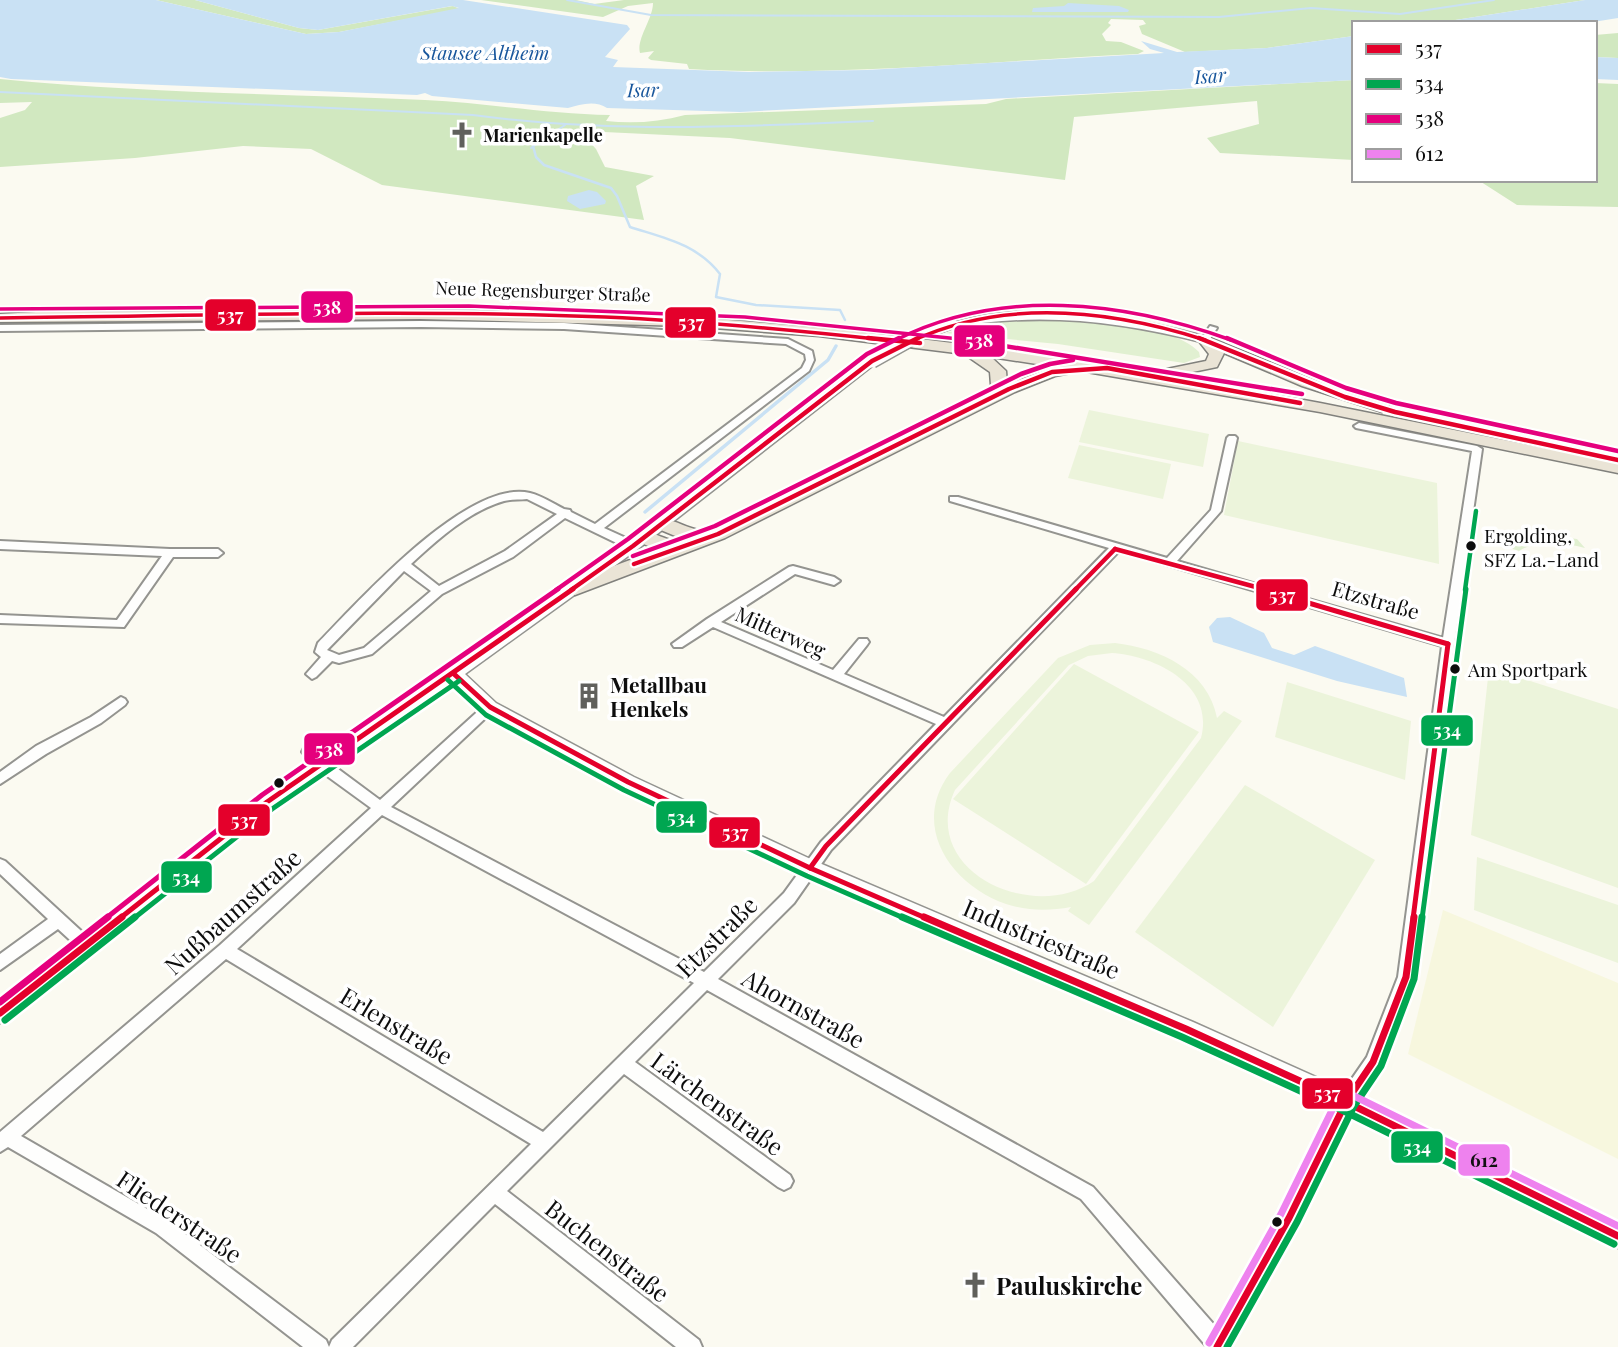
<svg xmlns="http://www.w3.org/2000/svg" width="1618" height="1347" viewBox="0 0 1618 1347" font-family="'Playfair Display',serif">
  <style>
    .farmland { fill: #f7f7de }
    .green { fill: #e1f0d1 }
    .forest { fill: #d1e8c0 }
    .pitch { fill: #ecf4db; fill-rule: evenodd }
    .water { fill: #c9e1f4 }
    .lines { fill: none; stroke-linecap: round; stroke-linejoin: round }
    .stream-far2 { stroke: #c9e1f4; stroke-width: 2 }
    .stream-far1 { stroke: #c9e1f4; stroke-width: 2.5 }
    .stream { stroke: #c9e1f4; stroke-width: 3.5 }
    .minor-casing { stroke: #949490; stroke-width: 4 }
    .tertiary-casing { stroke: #949490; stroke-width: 3 }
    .trunk-casing { stroke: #81817d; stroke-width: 3 }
    .minor { fill: #fefefd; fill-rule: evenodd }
    .tertiary { fill: #fefefd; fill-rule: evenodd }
    .trunk { fill: #eae4d6; fill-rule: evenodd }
    .tertiary-bridge-far1-casing { stroke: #949490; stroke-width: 11; stroke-linecap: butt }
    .tertiary-bridge-casing { stroke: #949490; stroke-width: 16; stroke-linecap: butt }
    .tertiary-bridge-far1 { stroke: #fefefd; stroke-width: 10 }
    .tertiary-bridge { stroke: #fefefd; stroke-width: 13 }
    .bus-1-far3-casing { stroke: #fff; stroke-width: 7 }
    .bus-1-far2-casing { stroke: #fff; stroke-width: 9 }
    .bus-1-far1-casing { stroke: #fff; stroke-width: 10 }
    .bus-1-casing { stroke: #fff; stroke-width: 12 }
    .bus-2-far2-casing { stroke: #fff; stroke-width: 9 }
    .bus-2-far1-casing { stroke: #fff; stroke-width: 10 }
    .bus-2-casing { stroke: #fff; stroke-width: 12 }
    .bus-3-far3-casing { stroke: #fff; stroke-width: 7 }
    .bus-3-far2-casing { stroke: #fff; stroke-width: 9 }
    .bus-3-far1-casing { stroke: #fff; stroke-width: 10 }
    .bus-3-casing { stroke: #fff; stroke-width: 12 }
    .bus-4-casing { stroke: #fff; stroke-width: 12 }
    .bus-1-far3 { stroke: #e4002b; stroke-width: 3.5 }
    .bus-1-far2 { stroke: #e4002b; stroke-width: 4.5 }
    .bus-1-far1 { stroke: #e4002b; stroke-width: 5 }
    .bus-1 { stroke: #e4002b; stroke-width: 7 }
    .bus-2-far2 { stroke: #00a651; stroke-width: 4.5 }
    .bus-2-far1 { stroke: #00a651; stroke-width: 5 }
    .bus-2 { stroke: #00a651; stroke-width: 7 }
    .bus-3-far3 { stroke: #e5007d; stroke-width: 3.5 }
    .bus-3-far2 { stroke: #e5007d; stroke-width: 4.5 }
    .bus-3-far1 { stroke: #e5007d; stroke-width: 5 }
    .bus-3 { stroke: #e5007d; stroke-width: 7 }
    .bus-4 { stroke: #ee82ee; stroke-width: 7 }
    .bus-dot { fill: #0d0d0d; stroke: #fff; stroke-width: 2.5 }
    .labels { text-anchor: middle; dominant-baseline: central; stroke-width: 7; stroke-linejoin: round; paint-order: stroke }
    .far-poi-label { font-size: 18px; font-weight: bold; fill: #0d0d0d; stroke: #fff; text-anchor: start }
    .far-street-label { font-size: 18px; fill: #0d0d0d; stroke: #fff }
    .far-water-label { font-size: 19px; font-style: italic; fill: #18569c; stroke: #fff }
    .bus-label { font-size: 19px; fill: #0d0d0d; stroke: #fff; text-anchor: start }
    .street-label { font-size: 21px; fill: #0d0d0d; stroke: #fff }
    .poi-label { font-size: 21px; font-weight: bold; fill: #0d0d0d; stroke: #fff; text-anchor: start }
    .near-street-label { font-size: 24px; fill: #0d0d0d; stroke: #fff }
    .near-poi-label { font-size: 24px; font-weight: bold; fill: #0d0d0d; stroke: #fff; text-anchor: start }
    .line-badge { stroke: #fff; stroke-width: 2.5 }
    .badge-label { font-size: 19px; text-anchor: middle; font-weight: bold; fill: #fff }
    .pale-badge-label { font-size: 19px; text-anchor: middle; font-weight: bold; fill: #111 }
  </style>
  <rect width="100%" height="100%" fill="#fbfaf1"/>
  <!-- farmland -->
  <polygon class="farmland" points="1443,910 1618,983 1618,1159 1408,1054"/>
  <!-- green -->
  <g class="green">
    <path d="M1030 319C1074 320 1168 320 1199 352L1200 357 1184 363 1058 344 946 333 987 323Z"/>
    <path d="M1506 530 1577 539 1585 548C1565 543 1537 539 1519 551L1486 540 1487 533Z"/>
  </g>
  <!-- forest -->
  <g class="forest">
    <polygon points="156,0 195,0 299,28 318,30 453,6 460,9 339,32 306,34"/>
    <path d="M481 0H576L594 4 624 0H1585L1436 23H1354V36L1267 48 1185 52 1142 34 1139 26 1146 24 1143 20 1111 19 1108 23 1111 25 1102 34 1106 41 1121 42 1144 51 1138 54C989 61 839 77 689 69L687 64 651 60 648 58 654 51 640 53C636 39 653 19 653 3L628 6 603 17Z"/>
    <polygon points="1618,33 1618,58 1595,57 1595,35"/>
    <path d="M0 79C141 93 283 94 425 100 487 103 548 114 610 115L606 121C633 124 659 122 685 115L986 104 1006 99 1354 80V160L1220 153 1207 138 1259 124 1257 101 1074 117 1065 180 730 138 583 131 584 136 596 149 605 167 654 176 636 186 644 220 382 185 311 149 243 146 135 158 0 167V118L25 110 32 102 0 103Z"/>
    <polygon points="1595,83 1618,84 1618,207 1517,205 1478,180 1595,180"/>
  </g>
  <!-- pitch -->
  <g class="pitch">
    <polygon points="1089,410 1209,434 1203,467 1079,442"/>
    <polygon points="1238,441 1437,483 1439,564 1224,515"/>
    <polygon points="1079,445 1171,464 1163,499 1068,478"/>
    <path d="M1115 643C1159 648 1208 670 1217 718L1224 711 1242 721 1089 925 1068 911 1071 907C1049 911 1028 911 1006 904 951 885 910 826 950 773L1058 658 1090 645ZM1112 653C1156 656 1215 685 1201 738L1094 881C1031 924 918 870 955 790L1069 665 1088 656Z"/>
    <polygon points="1074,664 1199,732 1086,884 953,799"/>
    <polygon points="1489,668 1618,709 1618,888 1471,835"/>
    <polygon points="1287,682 1411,721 1405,780 1275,737"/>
    <polygon points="1245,785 1375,860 1273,1027 1135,932"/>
    <polygon points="1477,857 1618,905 1618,963 1474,910"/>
  </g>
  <!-- water -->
  <g class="water">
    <path d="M0 0H156L306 34 339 32 459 8 452 6 318 30 299 28 195 0H463L627 25 630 29 605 57 618 60 613 67 749 72 867 70 1164 53 1150 49 1141 41 1177 52 1267 48 1354 36V80L740 112 607 108C596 100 580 104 568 108L432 96 425 93 417 95 11 79 0 77Z"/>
    <polygon points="1585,0 1618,0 1618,18 1587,23 1436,23"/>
    <polygon points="1068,3 1119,6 1129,10 1128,12 1032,12 1033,8 1064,6"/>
    <polygon points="1595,57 1618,58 1618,80 1595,79"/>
    <polygon points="589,190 597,192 606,201 605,204 580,209 567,201 568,196"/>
    <polygon points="1230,617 1264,633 1272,648 1294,655 1315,646 1404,678 1407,697 1337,681 1213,642 1209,627 1217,618"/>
  </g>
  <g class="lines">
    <!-- stream-far2 -->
    <g class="stream-far2">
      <polyline points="567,0 651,15 1219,17 1311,8 1400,14 1494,0"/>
      <path d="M0 92 473 115C606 133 739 127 873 121"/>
      <polyline points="531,148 565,125"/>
    </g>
    <!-- stream-far1 -->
    <path class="stream-far1" d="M533 146 536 157 544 165 611 188 617 196 630 227C664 238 697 244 720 274L716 297 756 305 840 310 845 320"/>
    <!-- stream -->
    <polyline class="stream" points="645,512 828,360 836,346"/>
    <!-- minor casing -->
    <g class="minor-casing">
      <g id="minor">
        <path d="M421 321 564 323 788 339 812 351 814 360 809 371 604 528 637 543 638 546 637 549H629L565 518 513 557 442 594 372 654 339 663 332 661 316 677 312 679 306 674 321 657 315 652 318 643C358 602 468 478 530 493 542 496 554 504 564 509L570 510 571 512 595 524 802 368 806 360 805 354 786 344 564 329 421 327 0 331V325ZM527 499 557 514 505 551 439 586 411 564C437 540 469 511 504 501 511 499 519 500 527 499ZM404 571 431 591 364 648 339 655 327 650Z"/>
        <polygon points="1210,326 1217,328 1208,342 1202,342 1201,340"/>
        <path d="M1359 423 1477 446 1482 449 1454 644 1414 977 1379 1068 1352 1108 1295 1224 1229 1344 1231 1347H1207L1081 1199 707 990 635 1062 790 1175 793 1181 790 1187 784 1190 778 1187 624 1074 507 1191 699 1340 702 1347H676L495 1204 353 1347H329L332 1340 531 1144 226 959 21 1136 168 1221 326 1340 329 1347H303L156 1233 8 1147 0 1152V1132L220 945 371 808 316 768 302 752 304 748H314L326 760 380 800 486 704H494L496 707 494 710 391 807 704 972 784 893 821 842 936 724 713 627 682 647H674L672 644 707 619 789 567 793 566 834 577 840 581 834 585 795 574 721 622 833 670 859 639H867L869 642 867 645 844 674 944 717 1109 548 950 501V497H958L1167 558 1211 510 1227 438 1229 436H1235L1237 438 1221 511 1177 561 1443 638 1472 451 1356 428 1354 426ZM1119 551 1442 646 1398 977 1367 1057 1340 1096 1283 1212 1217 1328 1093 1187 718 979 794 903 831 850ZM382 815 694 983 543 1132 237 949Z"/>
        <polygon points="0,541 170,549 218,549 223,553 218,557 173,557 124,627 0,623 0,615 117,620 162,556 0,549"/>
        <polygon points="121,697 125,699 127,702 125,705 101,723 46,754 0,784 0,772 36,746 91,717"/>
        <polygon points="0,859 5,861 91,940 94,945 91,950 86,952 81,950 58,929 0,970 0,954 48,919 0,874"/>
      </g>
    </g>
    <!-- tertiary casing -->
    <g class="tertiary-casing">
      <g id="tertiary">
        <path d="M1016 312C1072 311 1126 316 1180 330 1190 333 1203 334 1211 340L1205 343C1117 321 1042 312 952 327L947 324 984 315Z"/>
        <polygon points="872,358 878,361 876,363 638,549 465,674 496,703 634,777 817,862 1193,1022 1354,1094 1618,1224 1618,1248 1338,1110 1179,1036 803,874 622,787 484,711 453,683 273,807 7,1020 0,1023 0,1000 261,797 448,670 628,543"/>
      </g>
    </g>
    <!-- trunk casing -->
    <g class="trunk-casing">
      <path id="trunk" d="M420 310C531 311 642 313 753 322 892 333 1030 352 1167 375L1164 372 1167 369 1206 361 1209 354 1198 340 1205 336 1314 380 1388 404 1390 407 1382 412 1376 410 1302 386 1224 353 1217 367 1173 376 1320 403 1618 463V473L1320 412 1081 371 1055 376 1015 392 725 538 575 595 568 593 565 588 568 583 657 550 637 541 635 537 637 533C654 528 667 545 685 540L656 528 653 524 656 520C673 515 691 534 711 530L984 395 991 385 990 372 964 354 819 336 686 326 420 319 0 322V314L36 312ZM991 357 1056 367 1007 384 1006 371Z"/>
    </g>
    <!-- minor -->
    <use href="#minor" class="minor"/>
    <!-- tertiary -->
    <use href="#tertiary" class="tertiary"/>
    <!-- trunk -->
    <use href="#trunk" class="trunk"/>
    <!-- tertiary-bridge-far1 casing -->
    <g class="tertiary-bridge-far1-casing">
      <polyline id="tertiary-bridge-far1" points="908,340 952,324"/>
    </g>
    <!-- tertiary-bridge casing -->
    <g class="tertiary-bridge-casing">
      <polyline id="tertiary-bridge" points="872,361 913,338"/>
    </g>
    <!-- tertiary-bridge-far1 -->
    <use href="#tertiary-bridge-far1" class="tertiary-bridge-far1"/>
    <!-- tertiary-bridge -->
    <use href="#tertiary-bridge" class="tertiary-bridge"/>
    <!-- bus-1-far3 casing -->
    <g class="bus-1-far3-casing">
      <g id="bus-1-far3">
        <path d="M0 318C202 316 404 309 605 317 699 321 792 330 885 340"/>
        <path d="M914 340C1007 298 1111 310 1205 340"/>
      </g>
    </g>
    <!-- bus-1-far2 casing -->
    <g class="bus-1-far2-casing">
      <g id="bus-1-far2">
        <polyline points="868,338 920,343"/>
        <polyline points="1199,338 1345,397 1395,412 1618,460"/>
        <polyline points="1115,549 1267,590"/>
        <polyline points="634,564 718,534 1009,389 1052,372 1107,368 1300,403"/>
        <polyline points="571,590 633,546 872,361 918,338"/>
        <polyline points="1075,590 1115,549"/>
      </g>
    </g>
    <!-- bus-1-far1 casing -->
    <g class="bus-1-far1-casing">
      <g id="bus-1-far1">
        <polyline points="1261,589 1448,644"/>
        <polyline points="454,674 490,707 628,782 810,868 928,919"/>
        <polyline points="810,868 826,846 1076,589"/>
        <polyline points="119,919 267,802 573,589"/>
        <polyline points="1413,919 1448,644"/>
      </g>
    </g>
    <!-- bus-1 casing -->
    <g class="bus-1-casing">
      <g id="bus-1">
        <polyline points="924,917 1186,1029 1346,1102 1618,1236"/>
        <polyline points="0,1013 122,917"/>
        <polyline points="1217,1347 1289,1218 1346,1102 1373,1062 1406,977 1414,917"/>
      </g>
    </g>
    <!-- bus-2-far2 casing -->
    <g class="bus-2-far2-casing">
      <polyline id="bus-2-far2" points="1465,590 1476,511"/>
    </g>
    <!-- bus-2-far1 casing -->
    <g class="bus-2-far1-casing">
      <g id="bus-2-far1">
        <polyline points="448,680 486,715 624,790 807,876 906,919"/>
        <polyline points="133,919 272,809 459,681"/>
        <polyline points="1422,919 1466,589"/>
      </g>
    </g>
    <!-- bus-2 casing -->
    <g class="bus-2-casing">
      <g id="bus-2">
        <polyline points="902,917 1182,1037 1342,1110 1614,1244"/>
        <polyline points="5,1020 135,917"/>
        <polyline points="1227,1347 1297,1222 1354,1106 1381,1066 1414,979 1422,917"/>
      </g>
    </g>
    <!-- bus-3-far3 casing -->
    <g class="bus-3-far3-casing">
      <g id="bus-3-far3">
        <polyline points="0,309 469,306 745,317 969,340"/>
        <path d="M896 340C1001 287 1124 301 1231 340"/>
      </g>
    </g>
    <!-- bus-3-far2 casing -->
    <g class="bus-3-far2-casing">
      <g id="bus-3-far2">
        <polyline points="955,338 1302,394"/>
        <polyline points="1227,338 1346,388 1396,403 1618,451"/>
        <polyline points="633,556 715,526 1021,374 1050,364 1073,360"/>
        <polyline points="556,590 628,539 867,354 899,338"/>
      </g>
    </g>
    <!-- bus-3-far1 casing -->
    <g class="bus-3-far1-casing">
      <polyline id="bus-3-far1" points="105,919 262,795 558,589"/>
    </g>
    <!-- bus-3 casing -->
    <g class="bus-3-casing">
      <polyline id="bus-3" points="0,1002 108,917"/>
    </g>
    <!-- bus-4 casing -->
    <g class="bus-4-casing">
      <g id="bus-4">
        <polyline points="1350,1094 1618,1226"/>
        <polyline points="1209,1343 1281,1214 1338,1098"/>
      </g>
    </g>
    <!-- bus-1-far3 -->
    <use href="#bus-1-far3" class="bus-1-far3"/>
    <!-- bus-1-far2 -->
    <use href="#bus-1-far2" class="bus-1-far2"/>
    <!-- bus-1-far1 -->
    <use href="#bus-1-far1" class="bus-1-far1"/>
    <!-- bus-1 -->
    <use href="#bus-1" class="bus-1"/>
    <!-- bus-2-far2 -->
    <use href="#bus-2-far2" class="bus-2-far2"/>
    <!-- bus-2-far1 -->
    <use href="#bus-2-far1" class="bus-2-far1"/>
    <!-- bus-2 -->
    <use href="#bus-2" class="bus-2"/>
    <!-- bus-3-far3 -->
    <use href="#bus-3-far3" class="bus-3-far3"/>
    <!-- bus-3-far2 -->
    <use href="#bus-3-far2" class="bus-3-far2"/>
    <!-- bus-3-far1 -->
    <use href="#bus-3-far1" class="bus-3-far1"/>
    <!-- bus-3 -->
    <use href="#bus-3" class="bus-3"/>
    <!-- bus-4 -->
    <use href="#bus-4" class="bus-4"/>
  </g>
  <!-- icons -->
  <defs>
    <g id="church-bare" transform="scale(2.1)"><path d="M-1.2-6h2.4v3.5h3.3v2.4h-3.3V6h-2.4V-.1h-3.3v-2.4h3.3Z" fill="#60605d" stroke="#fff" stroke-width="2.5" paint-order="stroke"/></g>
    <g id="building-bare" transform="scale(2.1)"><path d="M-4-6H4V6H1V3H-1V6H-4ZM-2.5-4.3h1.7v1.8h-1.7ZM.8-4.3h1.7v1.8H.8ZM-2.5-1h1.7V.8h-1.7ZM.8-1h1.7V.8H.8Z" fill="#60605d" stroke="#fff" stroke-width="2.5" paint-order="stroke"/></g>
  </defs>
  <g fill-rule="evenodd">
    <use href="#church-bare" x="462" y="135"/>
    <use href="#building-bare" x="589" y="696"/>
    <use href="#church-bare" x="975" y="1285"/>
  </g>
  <!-- markers -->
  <g class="bus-dot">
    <circle cx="1471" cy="546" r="6"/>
    <circle cx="1455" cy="669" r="6"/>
    <circle cx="279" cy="783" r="6"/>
    <circle cx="1277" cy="1222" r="6"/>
  </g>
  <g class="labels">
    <!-- far-poi labels -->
    <g class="far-poi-label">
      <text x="483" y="135">Marienkapelle</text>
    </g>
    <!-- far-street labels -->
    <g class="far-street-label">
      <text transform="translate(543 291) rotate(2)">Neue Regensburger Straße</text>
    </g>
    <!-- far-water labels -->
    <g class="far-water-label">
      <text x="485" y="52">Stausee Altheim</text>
      <text transform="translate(1210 75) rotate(-5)">Isar</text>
      <text transform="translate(643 89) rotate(-1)">Isar</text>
    </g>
    <!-- bus labels -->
    <g class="bus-label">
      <text x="1484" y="535">Ergolding,<tspan x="1484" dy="24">SFZ La.-Land</tspan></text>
      <text x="1468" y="669">Am Sportpark</text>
    </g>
    <!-- street labels -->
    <g class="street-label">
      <text transform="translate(1376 599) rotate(16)">Etzstraße</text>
      <text transform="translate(781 631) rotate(24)">Mitterweg</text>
    </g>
    <!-- poi labels -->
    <g class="poi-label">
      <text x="610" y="684">Metallbau<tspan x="610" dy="24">Henkels</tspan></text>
    </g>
    <!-- near-street labels -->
    <g class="near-street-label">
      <text transform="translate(232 911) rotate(-42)">Nußbaumstraße</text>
      <text transform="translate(716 936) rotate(-45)">Etzstraße</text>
      <text transform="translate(1042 938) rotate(23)">Industriestraße</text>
      <text transform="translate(804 1008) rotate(29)">Ahornstraße</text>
      <text transform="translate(397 1025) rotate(31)">Erlenstraße</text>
      <text transform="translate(718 1103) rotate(36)">Lärchenstraße</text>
      <text transform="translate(180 1216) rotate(34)">Fliederstraße</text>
      <text transform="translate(608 1250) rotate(38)">Buchenstraße</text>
    </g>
    <!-- near-poi labels -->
    <g class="near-poi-label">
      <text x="996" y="1285">Pauluskirche</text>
    </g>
  </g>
  <g class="line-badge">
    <rect x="300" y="290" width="54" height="34" rx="7" fill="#e5007d"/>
    <rect x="204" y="298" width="53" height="34" rx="7" fill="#e4002b"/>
    <rect x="664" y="306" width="53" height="33" rx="7" fill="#e4002b"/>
    <rect x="953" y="324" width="53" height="34" rx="7" fill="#e5007d"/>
    <rect x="1255" y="578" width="54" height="34" rx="7" fill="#e4002b"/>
    <rect x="1420" y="714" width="54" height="33" rx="7" fill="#00a651"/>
    <rect x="303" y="732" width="53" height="34" rx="7" fill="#e5007d"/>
    <rect x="655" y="800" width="53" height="34" rx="7" fill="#00a651"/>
    <rect x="217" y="803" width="54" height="34" rx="7" fill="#e4002b"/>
    <rect x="708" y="816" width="53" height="33" rx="7" fill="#e4002b"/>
    <rect x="160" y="860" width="53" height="34" rx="7" fill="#00a651"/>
    <rect x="1301" y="1077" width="53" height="33" rx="7" fill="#e4002b"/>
    <rect x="1390" y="1130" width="54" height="34" rx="7" fill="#00a651"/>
    <rect x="1457" y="1143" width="54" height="34" rx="7" fill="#ee82ee"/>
  </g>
  <g class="badge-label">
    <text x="327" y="314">538</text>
    <text x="230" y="322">537</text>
    <text x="691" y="329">537</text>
    <text x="979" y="347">538</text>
    <text x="1282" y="602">537</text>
    <text x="1447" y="737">534</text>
    <text x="329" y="756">538</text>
    <text x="681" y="824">534</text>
    <text x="244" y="827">537</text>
    <text x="735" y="839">537</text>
    <text x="186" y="884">534</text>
    <text x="1327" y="1100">537</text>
    <text x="1417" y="1154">534</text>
  </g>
  <g class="pale-badge-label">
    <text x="1484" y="1167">612</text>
  </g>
  <!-- legend -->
  <rect x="1352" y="21" width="245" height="161" fill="#ffffff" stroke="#9e9e9e" stroke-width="2"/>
  <rect x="1366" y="44" width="35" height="10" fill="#e4002b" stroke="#9e9e9e" stroke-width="2"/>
  <text x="1415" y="56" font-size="21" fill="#0d0d0d">537</text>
  <rect x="1366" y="79" width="35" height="10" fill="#00a651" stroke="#9e9e9e" stroke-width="2"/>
  <text x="1415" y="91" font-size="21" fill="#0d0d0d">534</text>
  <rect x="1366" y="114" width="35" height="10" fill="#e5007d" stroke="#9e9e9e" stroke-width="2"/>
  <text x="1415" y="126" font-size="21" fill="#0d0d0d">538</text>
  <rect x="1366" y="149" width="35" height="10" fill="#ee82ee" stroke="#9e9e9e" stroke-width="2"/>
  <text x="1415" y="161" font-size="21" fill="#0d0d0d">612</text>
</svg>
